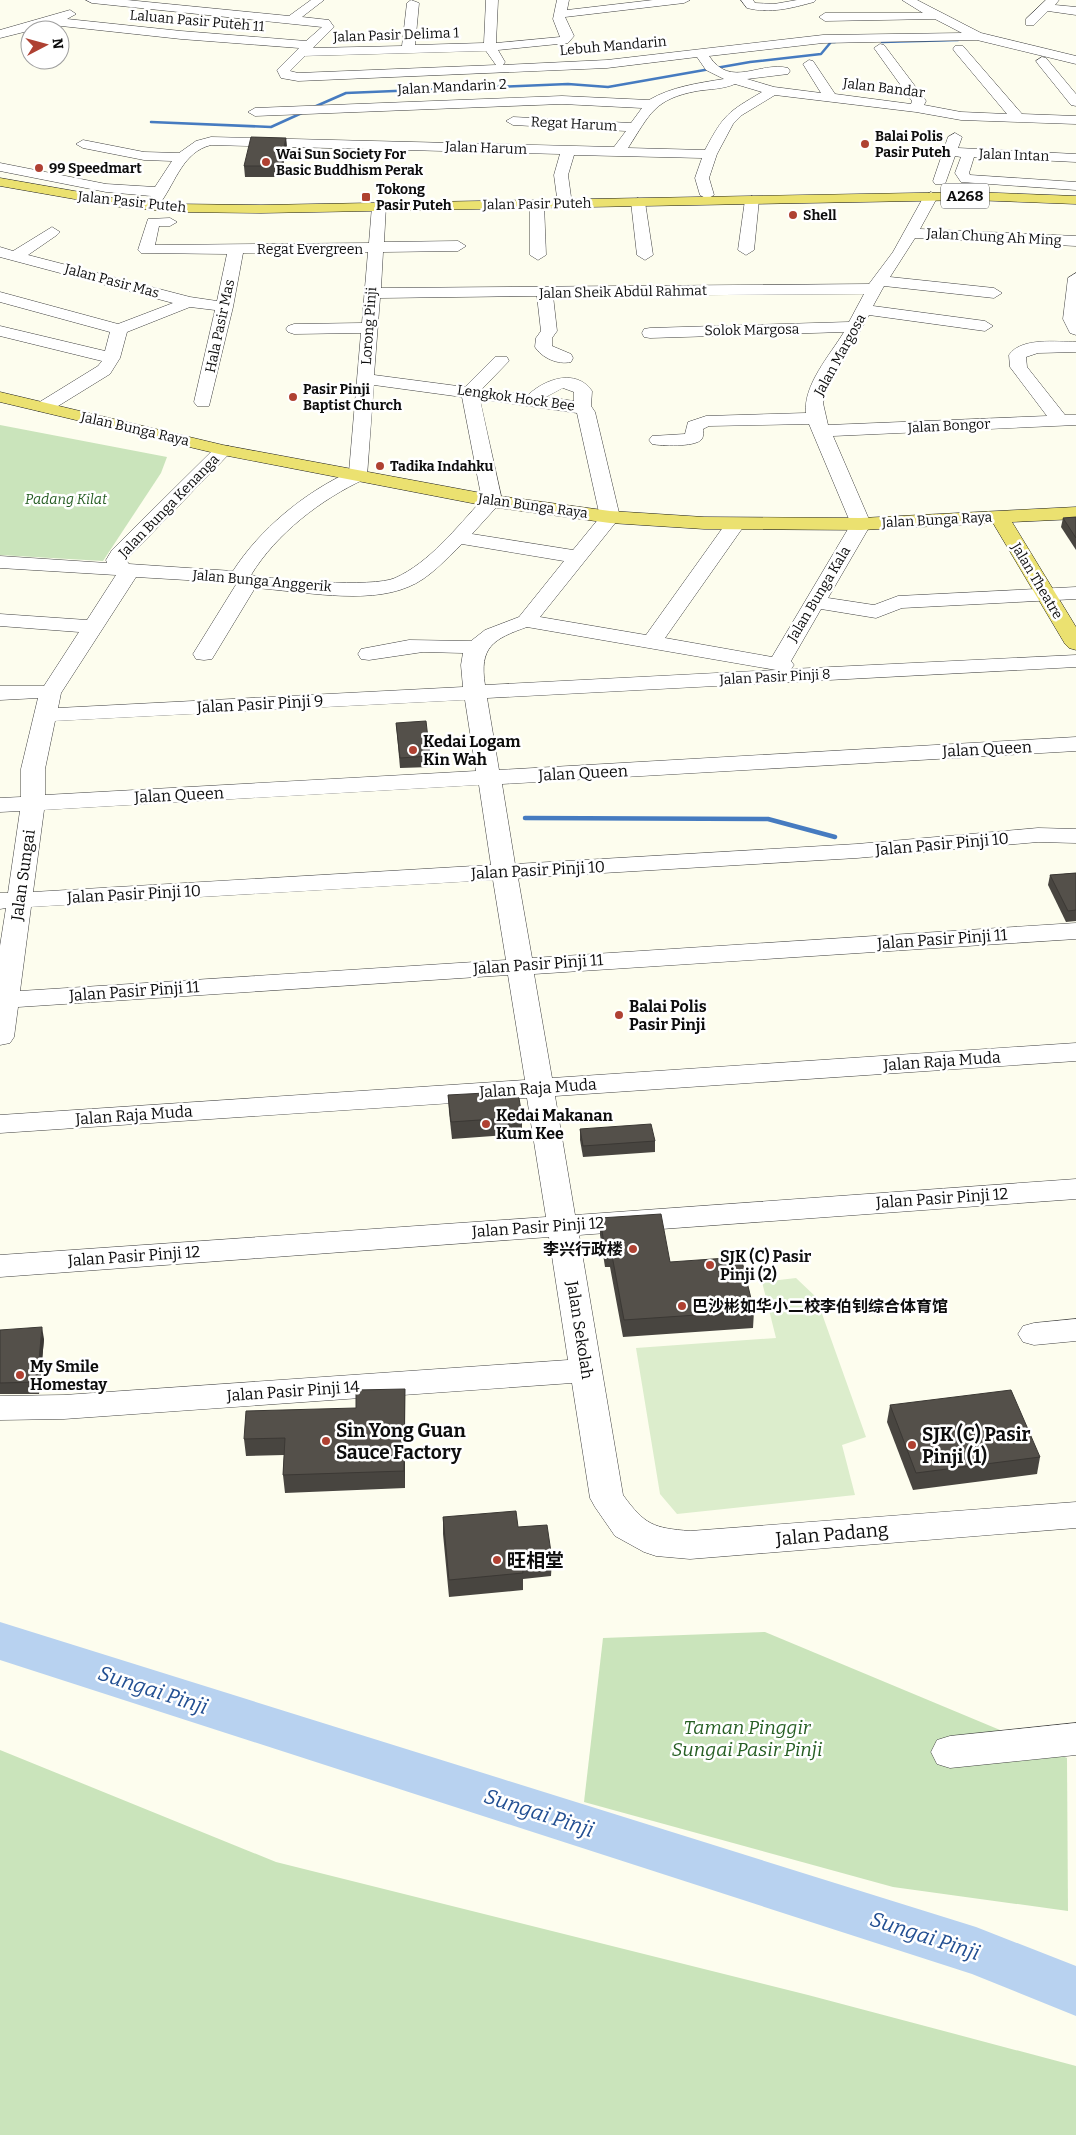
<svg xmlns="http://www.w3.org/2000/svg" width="1076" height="2135" viewBox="0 0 1076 2135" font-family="Bitter,'Noto Sans SC',serif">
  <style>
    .green { fill: #cae4bb }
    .pitch { fill: #dcedcc }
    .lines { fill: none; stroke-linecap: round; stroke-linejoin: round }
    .stream-far1 { stroke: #467bc0; stroke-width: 2.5 }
    .stream { stroke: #467bc0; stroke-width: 4.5 }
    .river { fill: #b8d2f0; fill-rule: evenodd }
    .minor-casing { stroke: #404040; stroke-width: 1 }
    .major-casing { stroke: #1e1e1e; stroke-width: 1 }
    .minor { fill: #fff; fill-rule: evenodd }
    .major { fill: #ebe170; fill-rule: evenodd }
    .wall { fill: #484540 }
    .shaded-wall { fill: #3b3834 }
    .building { fill: #54504a; stroke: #3b3834 }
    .poi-dot { fill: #af4132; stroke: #fff; stroke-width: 2 }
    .labels { text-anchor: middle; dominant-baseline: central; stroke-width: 5; stroke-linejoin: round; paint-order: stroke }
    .far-street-label { font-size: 14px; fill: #0d0d0d; stroke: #fff }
    .far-poi-label { font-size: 14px; font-weight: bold; fill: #0d0d0d; stroke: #fff; text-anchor: start }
    .far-park-label { font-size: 14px; font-style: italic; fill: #265e23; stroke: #fff }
    .shield { fill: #fff; stroke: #565656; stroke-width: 1 }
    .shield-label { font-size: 15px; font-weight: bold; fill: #0d0d0d }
    .street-label { font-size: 16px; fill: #0d0d0d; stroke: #fff }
    .poi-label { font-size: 16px; font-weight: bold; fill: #0d0d0d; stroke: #fff; text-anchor: start }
    .near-poi-label { font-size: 19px; font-weight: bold; fill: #0d0d0d; stroke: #fff; text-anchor: start }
    .near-street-label { font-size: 19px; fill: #0d0d0d; stroke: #fff }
    .near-park-label { font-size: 19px; font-style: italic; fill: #265e23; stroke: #fff }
    .near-water-label { font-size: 21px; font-style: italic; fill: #224f92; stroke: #fff }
  </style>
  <rect width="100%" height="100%" fill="#fdfdee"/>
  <!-- green -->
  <g class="green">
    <polygon points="0,425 167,457 161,473 103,561 0,555"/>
    <polygon points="765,1632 1067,1758 1068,1911 893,1887 584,1802 603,1638"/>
    <polygon points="0,1750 276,1862 808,1995 1076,2066 1076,2135 0,2135"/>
  </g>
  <!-- pitch -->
  <polygon class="pitch" points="796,1278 816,1297 866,1437 842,1445 855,1495 677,1514 660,1494 636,1348 776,1338 762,1282"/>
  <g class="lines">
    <!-- stream-far1 -->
    <g class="stream-far1">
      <polyline points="882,42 958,40"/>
      <polyline points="314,107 346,93 568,84 608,87 750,62 821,54 831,42 835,42"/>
      <polyline points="151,122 271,127 304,112"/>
    </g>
    <!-- stream -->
    <polyline class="stream" points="525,818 768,819 835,837"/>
    <!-- river -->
    <polygon class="river" points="0,1622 976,1927 1076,1966 1076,2016 972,1974 0,1660"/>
    <!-- minor casing -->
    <g class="minor-casing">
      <g id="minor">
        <path d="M86 0H127L289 16 311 0H324L302 17 329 20 334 27 313 48 402 46 407 3 411 0 419 3 415 45 484 43 486 0H498L496 43 560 37 553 19 557 0H569L567 10 653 0H690L684 3 565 17 574 36 568 43 498 50 505 62 503 65 607 60 823 35 962 33 935 19 825 21 819 17 825 13H923L902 0H917L981 33 1076 56V64L977 40 823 43 709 56C731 89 759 61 788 68L790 71 788 74 747 79 774 87 821 93 803 64 809 60 813 61 835 94 911 104 912 101 874 48 880 44 884 45 924 98 926 101 924 105 961 112 1007 114 955 52 953 49 955 46H963L1022 114 1076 116V124L961 120 916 112 775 95 742 115 733 124 717 154 709 178 714 195 707 199 700 195 695 178 702 158 574 155 568 175 571 197 564 201 557 197 554 175 560 154 211 145C183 152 176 181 161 202H151L149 199 151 196 106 192 0 171V163L106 184 155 187 172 161 144 160 83 148 76 144 83 140 144 152 179 153 196 141 211 137 614 147 626 131 513 125 506 121 513 117 631 123 642 108 562 104 255 116 248 112 255 108 562 96 649 100C671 87 698 83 724 79L706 70 697 57 607 68 298 81 281 78 277 70 299 48 181 39 52 25 0 38V30L70 10 76 14 67 19 181 31 306 41 322 27 92 3ZM486 51 496 65 298 73 290 71 305 56ZM735 84 762 92C728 112 724 114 705 150L628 148C650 114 654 99 697 91 710 89 724 89 735 84Z"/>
        <path d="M741 0H753L755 3 774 4 797 0H816L814 2C792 8 770 14 747 8Z"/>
        <polygon points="1046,0 1059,0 1055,5 1076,7 1076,15 1048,11 1034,25 1026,25 1026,19"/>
        <polygon points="1042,57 1046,58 1076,94 1076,106 1071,105 1038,64 1036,61"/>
        <polygon points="955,133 962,137 958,148 1076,154 1076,162 974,157 969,173 970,175 1076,182 1076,190 961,182 955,173 961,157 955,156 945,184 935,184 933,181 948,137"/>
        <path d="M931 192 938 196 920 229 1076 236V246L915 238 890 277 994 288 1002 293 994 298 884 286 873 306 985 321 993 326 985 331 869 315 826 391 823 403 828 425 1047 416 1010 367 1009 355C1021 337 1057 342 1076 342V352L1038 353 1026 357 1027 367 1065 415H1076V425L833 436 871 524 828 598 874 605 898 596 1076 587V599L902 608 876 618 821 609 791 661 794 665 791 669 1076 655V667L487 698 499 770 1076 737V751L502 784 515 864 857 844 1038 828 1076 829V843L1038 842 857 858 518 878 532 958 1076 923V939L534 974 552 1078 1076 1043V1061L555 1096 575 1215 1076 1179V1199L579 1235 623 1495C645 1525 653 1528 690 1531L1076 1502V1528L690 1559 656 1556 644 1552 615 1536 595 1507 590 1498 572 1383 64 1419 0 1420V1396L64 1395 568 1360 549 1237 0 1277V1255L546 1217 527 1098 0 1133V1115L525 1080 508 975 18 1007 14 1037 10 1043 0 1045V946L6 908 0 909V893H8L20 811 0 812V798L21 797V769L38 698 0 700V686H44L79 632 0 626V614L87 620 116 575 0 568V556L107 563 106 560 112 550 217 446H229L232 450 229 454 126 560 129 564 233 571C260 529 304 493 349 472L361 333 294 334 288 332 286 329 288 326 294 324 362 323 368 252 243 253 233 307 209 406H197L194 402 215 310 190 307 127 332 120 358 110 374 50 411H38L35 407 38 403 98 366 102 361 0 336V326L105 351 110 332 0 302V292L118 324 173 303 0 257V247L13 251 52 227 60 232 57 235 28 255 190 297 217 301 227 254 141 253 138 250 148 219 170 218 177 222 170 226H159L155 245 369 243 372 206 379 202 386 206 384 242 458 241 466 246 458 251 383 252 381 288 869 284 893 252 924 196ZM864 294 849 322 650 328 644 329 642 333 644 337 650 338 844 332C830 355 803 385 806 413L706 416 688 422 685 434 652 436 649 440 652 444C661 446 694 447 701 440 704 437 703 433 703 429L709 426 809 424 851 524 772 657 665 638 746 523 743 519H729L646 635 540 617 620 517 595 412 591 406 592 391C576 368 545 379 528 395L482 389 509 361 507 357H495L465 387 374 375 380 298 537 296 541 331 536 338 535 347C542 358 558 365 571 362L573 358 571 354 552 346V338L557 331 553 296ZM374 385 462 397 482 500C457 527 429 563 395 578 373 588 276 580 251 575 276 534 321 499 365 479L367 475ZM563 388 574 392V401L546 397ZM480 399 577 413 600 517 573 550 472 534 502 501ZM462 544 564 561 519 617 485 630 471 641 409 640 361 649 358 654 361 659 369 660 423 652 463 653 461 665 463 687 58 708 61 693 136 577 237 583 193 654 196 659 204 660 212 659 255 588C300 591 366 605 408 587 429 579 446 559 462 544ZM527 627 776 670 485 685C479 647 493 639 527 627ZM465 700 476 771 45 795V769L55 721ZM479 785 491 865 33 892 44 810ZM493 880 506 960 20 991 31 907Z"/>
        <polygon points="752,196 759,200 754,250 746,255 738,250 745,200"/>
        <polygon points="638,198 645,202 653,255 645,260 637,255 631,202"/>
        <polygon points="537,200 544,204 546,255 538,260 530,255 530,204"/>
        <polygon points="1076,273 1076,335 1070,333 1063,319 1068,278"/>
        <polygon points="1076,1319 1076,1341 1034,1345 1023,1342 1018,1334 1023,1326 1034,1323"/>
        <polygon points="1076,1723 1076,1755 950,1768 937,1764 931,1752 937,1740 950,1736"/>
      </g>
    </g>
    <!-- major casing -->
    <g class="major-casing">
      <g id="major">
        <polygon points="0,178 120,199 173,204 261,205 971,192 1076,196 1076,204 971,200 261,213 173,212 120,207 0,186"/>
        <polygon points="0,392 223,445 492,495 610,511 704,517 861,518 1076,507 1076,519 1012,522 1076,627 1076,650 1069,648 1065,644 993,523 861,530 704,529 610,523 492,507 223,455 0,402"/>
      </g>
    </g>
    <!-- minor -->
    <use href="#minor" class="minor"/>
    <!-- major -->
    <use href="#major" class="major"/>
  </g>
  <!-- wall -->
  <g class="wall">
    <polygon points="286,138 287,149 280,177 245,177 244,166"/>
    <polygon points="1076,517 1076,550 1061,527 1063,518"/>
    <polygon points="396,723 430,756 431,767 400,768"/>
    <polygon points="1076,873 1076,921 1066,922 1048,885 1050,875"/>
    <polygon points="448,1095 522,1117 522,1134 452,1139 449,1112"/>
    <polygon points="580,1129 655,1141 655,1152 583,1157 580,1140"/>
    <polygon points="600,1218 670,1262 754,1311 753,1328 623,1337 610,1267 605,1267 600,1235"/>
    <polygon points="0,1330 44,1339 39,1394 0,1394"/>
    <polygon points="405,1389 405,1488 285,1493 283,1475 284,1455 246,1456 244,1439 356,1408"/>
    <polygon points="890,1405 1040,1457 1037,1474 913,1490 887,1422"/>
    <polygon points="443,1517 518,1527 552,1559 551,1576 523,1579 523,1590 449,1597 443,1534"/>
  </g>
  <!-- shaded-wall -->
  <g class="shaded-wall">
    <polygon points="286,138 287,149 280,177 280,166"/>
    <polygon points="42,1327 44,1339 39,1394 37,1382"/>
    <polygon points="405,1389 405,1488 404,1471"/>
  </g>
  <!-- building -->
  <g class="building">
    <polygon points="251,137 286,138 280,166 244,166"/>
    <polygon points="1076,517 1076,538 1063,518"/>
    <polygon points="426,721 430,756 400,758 396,723"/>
    <polygon points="1076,873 1076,910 1068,911 1050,875"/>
    <polygon points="504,1092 519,1098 522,1117 451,1122 448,1095"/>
    <polygon points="651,1124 655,1141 583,1146 580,1129"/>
    <polygon points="661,1214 670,1262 741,1257 754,1311 624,1320 611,1250 605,1250 600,1218"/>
    <polygon points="42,1327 37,1382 0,1383 0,1330"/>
    <polygon points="405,1389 404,1471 283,1475 285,1438 244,1439 246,1411 356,1408 356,1390"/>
    <polygon points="1011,1390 1040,1457 916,1473 890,1405"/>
    <polygon points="516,1511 518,1527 547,1525 552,1559 522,1561 523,1573 449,1580 443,1517"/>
  </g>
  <!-- markers -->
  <g class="poi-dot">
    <circle cx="865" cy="144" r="5"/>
    <circle cx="266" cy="162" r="5"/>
    <circle cx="39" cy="168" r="5"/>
    <rect x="361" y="192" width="10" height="10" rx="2.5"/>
    <circle cx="793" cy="215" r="5"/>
    <circle cx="293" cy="397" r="5"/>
    <circle cx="380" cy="466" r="5"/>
    <circle cx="413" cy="750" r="5"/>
    <circle cx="619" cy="1015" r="5"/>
    <circle cx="486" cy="1124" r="5"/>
    <circle cx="633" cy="1249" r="5"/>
    <circle cx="710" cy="1265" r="5"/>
    <circle cx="682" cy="1306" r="5"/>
    <circle cx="20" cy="1375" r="5"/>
    <circle cx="326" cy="1441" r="5"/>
    <circle cx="912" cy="1445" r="5"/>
    <circle cx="497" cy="1560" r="5"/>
  </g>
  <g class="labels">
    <!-- far-street labels -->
    <g class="far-street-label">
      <text transform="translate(197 21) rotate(5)">Laluan Pasir Puteh 11</text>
      <text transform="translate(396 35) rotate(-2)">Jalan Pasir Delima 1</text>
      <text transform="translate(613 46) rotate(-5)">Lebuh Mandarin</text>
      <text transform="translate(452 87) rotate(-3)">Jalan Mandarin 2</text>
      <text transform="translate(884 88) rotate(7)">Jalan Bandar</text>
      <text transform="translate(574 124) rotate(3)">Regat Harum</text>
      <text transform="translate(486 148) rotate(2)">Jalan Harum</text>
      <text transform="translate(1014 155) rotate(2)">Jalan Intan</text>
      <text transform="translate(132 202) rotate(6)">Jalan Pasir Puteh</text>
      <text transform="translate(537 204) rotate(-1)">Jalan Pasir Puteh</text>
      <text transform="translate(994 237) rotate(3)">Jalan Chung Ah Ming</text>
      <text x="310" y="249">Regat Evergreen</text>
      <text transform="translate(112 281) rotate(15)">Jalan Pasir Mas</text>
      <text transform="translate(623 292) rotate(-1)">Jalan Sheik Abdul Rahmat</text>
      <text transform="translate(220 326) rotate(-78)">Hala Pasir Mas</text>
      <text transform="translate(369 326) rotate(-86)">Lorong Pinji</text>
      <text transform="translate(752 330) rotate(-1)">Solok Margosa</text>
      <text transform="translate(840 355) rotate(-61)">Jalan Margosa</text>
      <text transform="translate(516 398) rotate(8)">Lengkok Hock Bee</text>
      <text transform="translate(949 426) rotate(-3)">Jalan Bongor</text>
      <text transform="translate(135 429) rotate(13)">Jalan Bunga Raya</text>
      <text transform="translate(169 506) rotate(-46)">Jalan Bunga Kenanga</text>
      <text transform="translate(533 506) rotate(8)">Jalan Bunga Raya</text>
      <text transform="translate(937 520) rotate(-3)">Jalan Bunga Raya</text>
      <text transform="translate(262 581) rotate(5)">Jalan Bunga Anggerik</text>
      <text transform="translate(1037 581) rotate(59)">Jalan Theatre</text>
      <text transform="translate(819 594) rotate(-59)">Jalan Bunga Kala</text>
      <text transform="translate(775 677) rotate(-3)">Jalan Pasir Pinji 8</text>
    </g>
    <!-- far-poi labels -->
    <g class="far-poi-label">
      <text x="875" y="136">Balai Polis<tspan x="875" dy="16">Pasir Puteh</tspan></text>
      <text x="276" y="154">Wai Sun Society For<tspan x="276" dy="16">Basic Buddhism Perak</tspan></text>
      <text x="49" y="168">99 Speedmart</text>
      <text x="376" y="189">Tokong<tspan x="376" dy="16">Pasir Puteh</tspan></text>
      <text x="803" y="215">Shell</text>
      <text x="303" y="389">Pasir Pinji<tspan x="303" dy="16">Baptist Church</tspan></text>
      <text x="390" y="466">Tadika Indahku</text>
    </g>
    <!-- far-park labels -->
    <g class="far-park-label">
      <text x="66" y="499">Padang Kilat</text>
    </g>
    <!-- shield labels -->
    <rect class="shield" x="941" y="183.5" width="48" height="25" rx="4"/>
    <g class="shield-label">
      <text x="965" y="196">A268</text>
    </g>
    <!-- street labels -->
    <g class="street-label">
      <text transform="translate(260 704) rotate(-3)">Jalan Pasir Pinji 9</text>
      <text transform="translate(987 749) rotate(-3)">Jalan Queen</text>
      <text transform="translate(583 773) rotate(-3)">Jalan Queen</text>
      <text transform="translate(179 795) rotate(-3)">Jalan Queen</text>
      <text transform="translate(942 844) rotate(-5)">Jalan Pasir Pinji 10</text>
      <text transform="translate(538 870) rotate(-3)">Jalan Pasir Pinji 10</text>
      <text transform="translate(23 875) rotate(-82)">Jalan Sungai</text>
      <text transform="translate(134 894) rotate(-3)">Jalan Pasir Pinji 10</text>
      <text transform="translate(942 939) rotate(-4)">Jalan Pasir Pinji 11</text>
      <text transform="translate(538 964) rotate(-4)">Jalan Pasir Pinji 11</text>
      <text transform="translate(134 991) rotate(-4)">Jalan Pasir Pinji 11</text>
      <text transform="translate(942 1061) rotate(-4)">Jalan Raja Muda</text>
      <text transform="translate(538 1088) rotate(-4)">Jalan Raja Muda</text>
      <text transform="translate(134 1115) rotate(-4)">Jalan Raja Muda</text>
      <text transform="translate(942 1198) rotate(-4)">Jalan Pasir Pinji 12</text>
      <text transform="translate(538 1227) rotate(-4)">Jalan Pasir Pinji 12</text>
      <text transform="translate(134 1256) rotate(-4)">Jalan Pasir Pinji 12</text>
      <text transform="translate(580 1330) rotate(81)">Jalan Sekolah</text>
      <text transform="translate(293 1391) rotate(-4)">Jalan Pasir Pinji 14</text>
    </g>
    <!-- poi labels -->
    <g class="poi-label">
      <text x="423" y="741">Kedai Logam<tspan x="423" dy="18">Kin Wah</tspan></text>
      <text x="629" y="1006">Balai Polis<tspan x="629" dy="18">Pasir Pinji</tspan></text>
      <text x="496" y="1115">Kedai Makanan<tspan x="496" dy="18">Kum Kee</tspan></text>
      <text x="623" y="1249" text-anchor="end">李兴行政楼</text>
      <text x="720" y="1256">SJK (C) Pasir<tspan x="720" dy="18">Pinji (2)</tspan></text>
      <text x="692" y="1306">巴沙彬如华小二校李伯钊综合体育馆</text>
      <text x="30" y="1366">My Smile<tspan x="30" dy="18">Homestay</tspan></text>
    </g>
    <!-- near-poi labels -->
    <g class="near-poi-label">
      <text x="336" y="1430">Sin Yong Guan<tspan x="336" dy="22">Sauce Factory</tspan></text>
      <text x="922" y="1434">SJK (C) Pasir<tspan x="922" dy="22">Pinji (1)</tspan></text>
      <text x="507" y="1560">旺相堂</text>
    </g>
    <!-- near-street labels -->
    <g class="near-street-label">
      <text transform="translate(832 1534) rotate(-5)">Jalan Padang</text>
    </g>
    <!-- near-park labels -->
    <g class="near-park-label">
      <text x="747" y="1727">Taman Pinggir<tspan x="747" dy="22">Sungai Pasir Pinji</tspan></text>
    </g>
    <!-- near-water labels -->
    <g class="near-water-label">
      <text transform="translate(153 1690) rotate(18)">Sungai Pinji</text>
      <text transform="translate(539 1813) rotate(18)">Sungai Pinji</text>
      <text transform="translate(925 1936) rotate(18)">Sungai Pinji</text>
    </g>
  </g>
  <!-- north arrow -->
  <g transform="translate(45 45) rotate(84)"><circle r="24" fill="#ffffff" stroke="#9e9e9e"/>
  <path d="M0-4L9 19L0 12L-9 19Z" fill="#af4132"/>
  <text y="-8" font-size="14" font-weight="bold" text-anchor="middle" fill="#0d0d0d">N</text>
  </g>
</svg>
